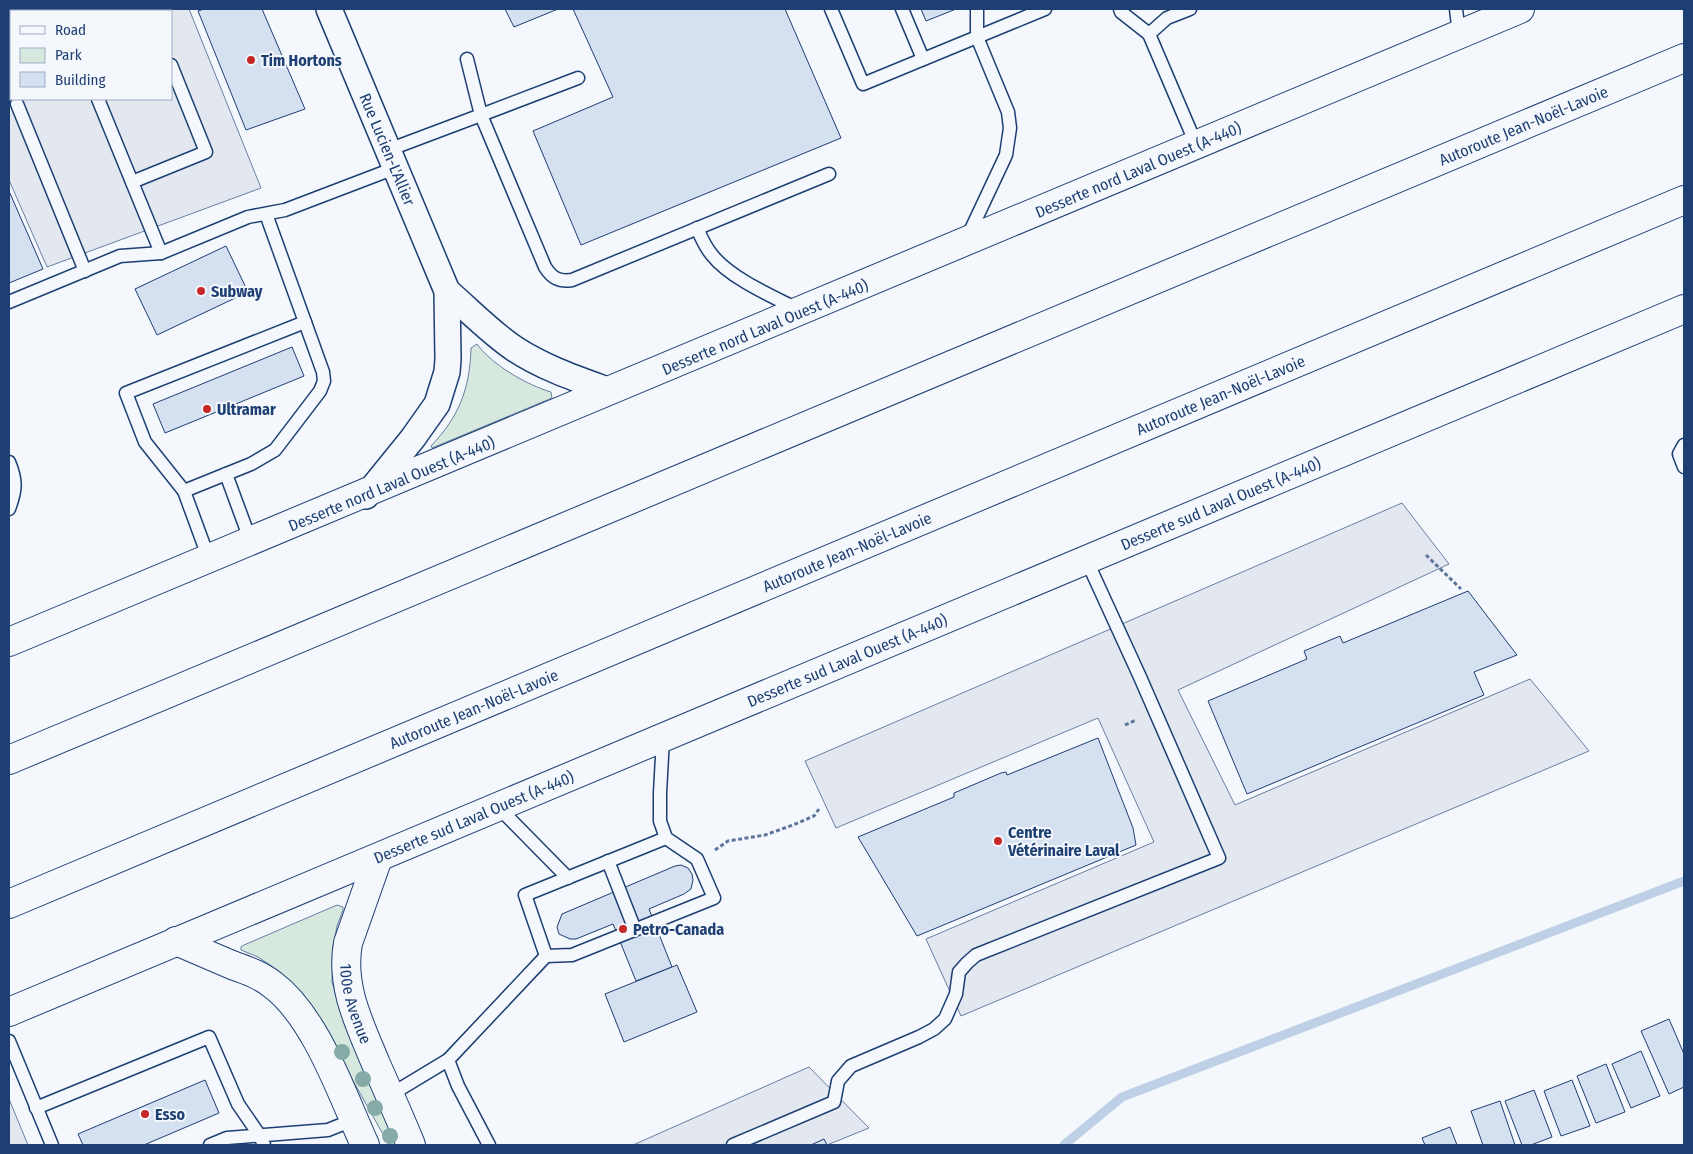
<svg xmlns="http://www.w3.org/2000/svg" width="1693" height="1154" viewBox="0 0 1693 1154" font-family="'Fira Sans Condensed',sans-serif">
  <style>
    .green { fill: #d7e8df; stroke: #687fa3 }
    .parking { fill: #e3e8f0; stroke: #687fa3 }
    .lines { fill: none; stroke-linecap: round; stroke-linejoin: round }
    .stream { stroke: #bed0e5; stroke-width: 9 }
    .building { fill: #d5e0f0; stroke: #1d3f73 }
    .lane-casing { stroke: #1d3f73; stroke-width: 15 }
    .street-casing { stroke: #1d3f73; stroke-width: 28 }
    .secondary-casing { stroke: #1d3f73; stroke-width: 30 }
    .primary-casing { stroke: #1d3f73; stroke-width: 30 }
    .highway-casing { stroke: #1d3f73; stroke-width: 30 }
    .path { stroke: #5e769c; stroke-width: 3; stroke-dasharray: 4 2.5; stroke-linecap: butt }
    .lane { stroke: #f4f7fb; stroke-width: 12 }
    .street { stroke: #f4f7fb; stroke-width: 25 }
    .secondary { stroke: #f4f7fb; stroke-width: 28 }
    .primary { stroke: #f4f7fb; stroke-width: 28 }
    .highway { stroke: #f4f7fb; stroke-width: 28 }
    .tree { fill: #86aba6 }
    .poi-dot { fill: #c62828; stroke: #f4f7fb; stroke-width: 2 }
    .labels { text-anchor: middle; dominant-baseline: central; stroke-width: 4; stroke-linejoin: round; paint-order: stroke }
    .poi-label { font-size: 16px; font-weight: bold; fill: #1d3f73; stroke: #f4f7fb; text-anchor: start }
    .street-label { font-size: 16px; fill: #1d3f73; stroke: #f4f7fb }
  </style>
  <rect width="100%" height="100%" fill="#f4f7fb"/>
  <!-- green -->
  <g class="green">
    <path d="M477 344C492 365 527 385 551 392L552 398 432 448 431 446C459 417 470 388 471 348Z"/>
    <polygon points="337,905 343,907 343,910 337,926 333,947 332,982 346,1025 397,1145 389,1145 338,1054 286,979 270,965 258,957 241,950 241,947 244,945"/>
  </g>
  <!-- parking -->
  <g class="parking">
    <polygon points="142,9 189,9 261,188 47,267 9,180 9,99 11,97 11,99 171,99 171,11 136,11"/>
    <polygon points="1402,503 1449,564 1178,690 1235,805 1530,679 1589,751 961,1016 926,939 1154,842 1098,718 836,828 805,761"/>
    <polygon points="809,1067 869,1128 827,1145 633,1145"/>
    <polygon points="9,1099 28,1145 9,1145"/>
  </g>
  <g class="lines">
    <!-- stream -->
    <polyline class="stream" points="1064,1145 1122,1097 1684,881"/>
  </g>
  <!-- building -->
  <g class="building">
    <polygon points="204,9 262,9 305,109 246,130 198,11"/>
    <polygon points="505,9 558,9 514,27"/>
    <polygon points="573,9 785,9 841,138 581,245 533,131 613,97"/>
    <polygon points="921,9 956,9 926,21"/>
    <polygon points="9,191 43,269 9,283"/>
    <polygon points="226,246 248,292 157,335 135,289"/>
    <polygon points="292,347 304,376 165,433 153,404"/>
    <polygon points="1468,591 1517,655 1474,672 1484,695 1247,794 1208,701 1307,659 1304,651 1340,636 1343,643"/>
    <polygon points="1098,738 1133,828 1136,845 917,936 858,837 954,797 954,793 1001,773 1006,772 1007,775"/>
    <polygon points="681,865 688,868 692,874 693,880 691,889 684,894 649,909 672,967 636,981 613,924 576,939 570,939 559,934 557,927 562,914 675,866"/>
    <polygon points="677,965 697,1012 624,1042 605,994"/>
    <polygon points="1669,1019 1684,1054 1684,1087 1669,1094 1641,1031"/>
    <polygon points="1641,1051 1660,1096 1631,1108 1612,1064"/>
    <polygon points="1606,1064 1625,1112 1596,1123 1577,1076"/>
    <polygon points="205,1080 219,1113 144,1145 83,1145 78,1134"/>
    <polygon points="1572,1080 1590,1126 1561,1136 1544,1091"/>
    <polygon points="1534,1090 1552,1137 1531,1145 1522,1145 1505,1101"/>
    <polygon points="1500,1101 1515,1145 1483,1145 1471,1111"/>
    <polygon points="1450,1127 1457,1145 1425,1145 1422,1138"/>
    <polygon points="824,1139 827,1145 811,1145"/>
  </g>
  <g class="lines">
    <!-- lane casing -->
    <g class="lane-casing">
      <g id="lane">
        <polyline points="149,9 150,11"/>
        <polyline points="831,9 863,84 1045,9"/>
        <polyline points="902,9 923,59"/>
        <polyline points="1120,9 1121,12 1149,34 1196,144"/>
        <polyline points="1456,9 1459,34"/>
        <polyline points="112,11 118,9"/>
        <polyline points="1149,34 1167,18 1190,9"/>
        <polyline points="467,59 481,115 578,78"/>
        <polyline points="98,99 161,253"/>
        <polyline points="17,104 85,271"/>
        <path d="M388 150 481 115 545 267C552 278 559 282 572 280L829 174"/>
        <polyline points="132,182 206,152 171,65"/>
        <path d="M697 228C701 237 705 247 712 255 731 279 774 297 801 311"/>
        <polyline points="967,238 1006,155 1010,128 1008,112 977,37 977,9"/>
        <polyline points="9,302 120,256 161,253 248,217 285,210 395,168"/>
        <polyline points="1684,445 1679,454 1684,467"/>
        <path d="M9 462C17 481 16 490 9 509"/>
        <polyline points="226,474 251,542"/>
        <polyline points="184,491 251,464 275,450 320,391 324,381 323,372 266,214"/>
        <polyline points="209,559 184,491 145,442 126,393 305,322"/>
        <polyline points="498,807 568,878"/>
        <polyline points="608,861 635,930"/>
        <polyline points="546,956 572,955 714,898 697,859 666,838 660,821 660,793 663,738"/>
        <polyline points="9,1041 52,1145"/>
        <polyline points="390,1095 448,1060"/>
        <polyline points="36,1108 209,1037 238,1104 260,1136 264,1145"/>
        <polyline points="210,1145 227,1138 328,1130 353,1120"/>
        <polyline points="489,1145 458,1086 448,1060 546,956 525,895 666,838"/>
        <polyline points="733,1145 834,1102 838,1081 851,1066 919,1037 934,1029 945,1019 956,994 959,972 967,963 976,955 1219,858 1140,677 1086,559"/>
      </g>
    </g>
    <!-- street casing -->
    <g class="street-casing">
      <g id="street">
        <path id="s1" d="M329 9 447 291 448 359 447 372 437 404 413 438 366 496"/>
        <path d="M447 291C469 310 491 333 515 349 544 368 577 379 610 391"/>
      </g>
    </g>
    <!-- secondary casing -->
    <g class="secondary-casing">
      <g id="secondary">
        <path id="s2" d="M378 858 348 943C340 987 360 1025 376 1064 388 1091 400 1118 411 1145"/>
        <path d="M176 941C195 949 213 957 232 965 246 970 261 975 273 985 316 1017 343 1097 365 1145"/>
      </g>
    </g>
    <!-- primary casing -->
    <g class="primary-casing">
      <g id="primary">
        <path id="s3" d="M9 642C514 435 1016 220 1520 9"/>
        <path id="s4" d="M9 1012 1684 309"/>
      </g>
    </g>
    <!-- highway casing -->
    <g class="highway-casing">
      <g id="highway">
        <path id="s5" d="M9 760 1684 58"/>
        <path id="s6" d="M9 904 1684 200"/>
      </g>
    </g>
    <!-- path -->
    <g class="path">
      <polyline points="1426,555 1461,589"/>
      <polyline points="1125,725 1136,720"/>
      <polyline points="715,850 728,841 765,835 793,825 814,816 819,809"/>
    </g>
    <!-- lane -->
    <use href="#lane" class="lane"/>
    <!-- street -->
    <use href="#street" class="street"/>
    <!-- secondary -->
    <use href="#secondary" class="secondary"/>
    <!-- primary -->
    <use href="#primary" class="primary"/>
    <!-- highway -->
    <use href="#highway" class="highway"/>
  </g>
  <!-- trees -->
  <g class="tree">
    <circle cx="342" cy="1052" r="8"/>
    <circle cx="363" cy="1079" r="8"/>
    <circle cx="375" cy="1108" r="8"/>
    <circle cx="390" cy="1136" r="8"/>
  </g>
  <!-- markers -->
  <g class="poi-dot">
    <circle cx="251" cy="60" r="5"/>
    <circle cx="201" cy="291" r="5"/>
    <circle cx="207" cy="409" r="5"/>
    <circle cx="998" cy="841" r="5"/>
    <circle cx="623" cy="929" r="5"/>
    <circle cx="145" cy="1114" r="5"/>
  </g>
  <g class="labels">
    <!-- poi labels -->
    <g class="poi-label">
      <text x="261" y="60">Tim Hortons</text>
      <text x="211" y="291">Subway</text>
      <text x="217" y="409">Ultramar</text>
      <text x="1008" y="832">Centre<tspan x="1008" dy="18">Vétérinaire Laval</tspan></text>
      <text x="633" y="929">Petro-Canada</text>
      <text x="155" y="1114">Esso</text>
    </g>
    <!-- street labels -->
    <g class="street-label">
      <text stroke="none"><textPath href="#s5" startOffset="1642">Autoroute Jean-Noël-Lavoie</textPath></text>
      <text stroke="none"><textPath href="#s1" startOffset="152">Rue Lucien-L'Allier</textPath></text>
      <text stroke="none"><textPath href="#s3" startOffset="1224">Desserte nord Laval Ouest (A-440)</textPath></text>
      <text stroke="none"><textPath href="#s3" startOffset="819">Desserte nord Laval Ouest (A-440)</textPath></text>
      <text stroke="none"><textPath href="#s6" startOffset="1314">Autoroute Jean-Noël-Lavoie</textPath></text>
      <text stroke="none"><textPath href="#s3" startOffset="414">Desserte nord Laval Ouest (A-440)</textPath></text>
      <text stroke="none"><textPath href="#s4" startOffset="1314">Desserte sud Laval Ouest (A-440)</textPath></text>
      <text stroke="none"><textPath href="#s6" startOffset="909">Autoroute Jean-Noël-Lavoie</textPath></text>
      <text stroke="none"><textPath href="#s4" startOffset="909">Desserte sud Laval Ouest (A-440)</textPath></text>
      <text stroke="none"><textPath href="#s6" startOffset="504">Autoroute Jean-Noël-Lavoie</textPath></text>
      <text stroke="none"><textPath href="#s4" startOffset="504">Desserte sud Laval Ouest (A-440)</textPath></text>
      <text stroke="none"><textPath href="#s2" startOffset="152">100e Avenue</textPath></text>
    </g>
  </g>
  <!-- border -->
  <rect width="1693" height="1154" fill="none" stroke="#1d3f73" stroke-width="20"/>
  <!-- legend -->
  <rect x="10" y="10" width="162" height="90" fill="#f4f7fb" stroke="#9eadc5"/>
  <rect x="20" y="26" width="25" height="8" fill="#f4f7fb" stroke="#9eadc5"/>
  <text x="55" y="35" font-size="15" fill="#1d3f73">Road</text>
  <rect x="20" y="48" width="25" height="15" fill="#d7e8df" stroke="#9eadc5"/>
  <text x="55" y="60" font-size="15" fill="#1d3f73">Park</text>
  <rect x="20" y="72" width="25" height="15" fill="#d5e0f0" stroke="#9eadc5"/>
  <text x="55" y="85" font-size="15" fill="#1d3f73">Building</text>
</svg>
